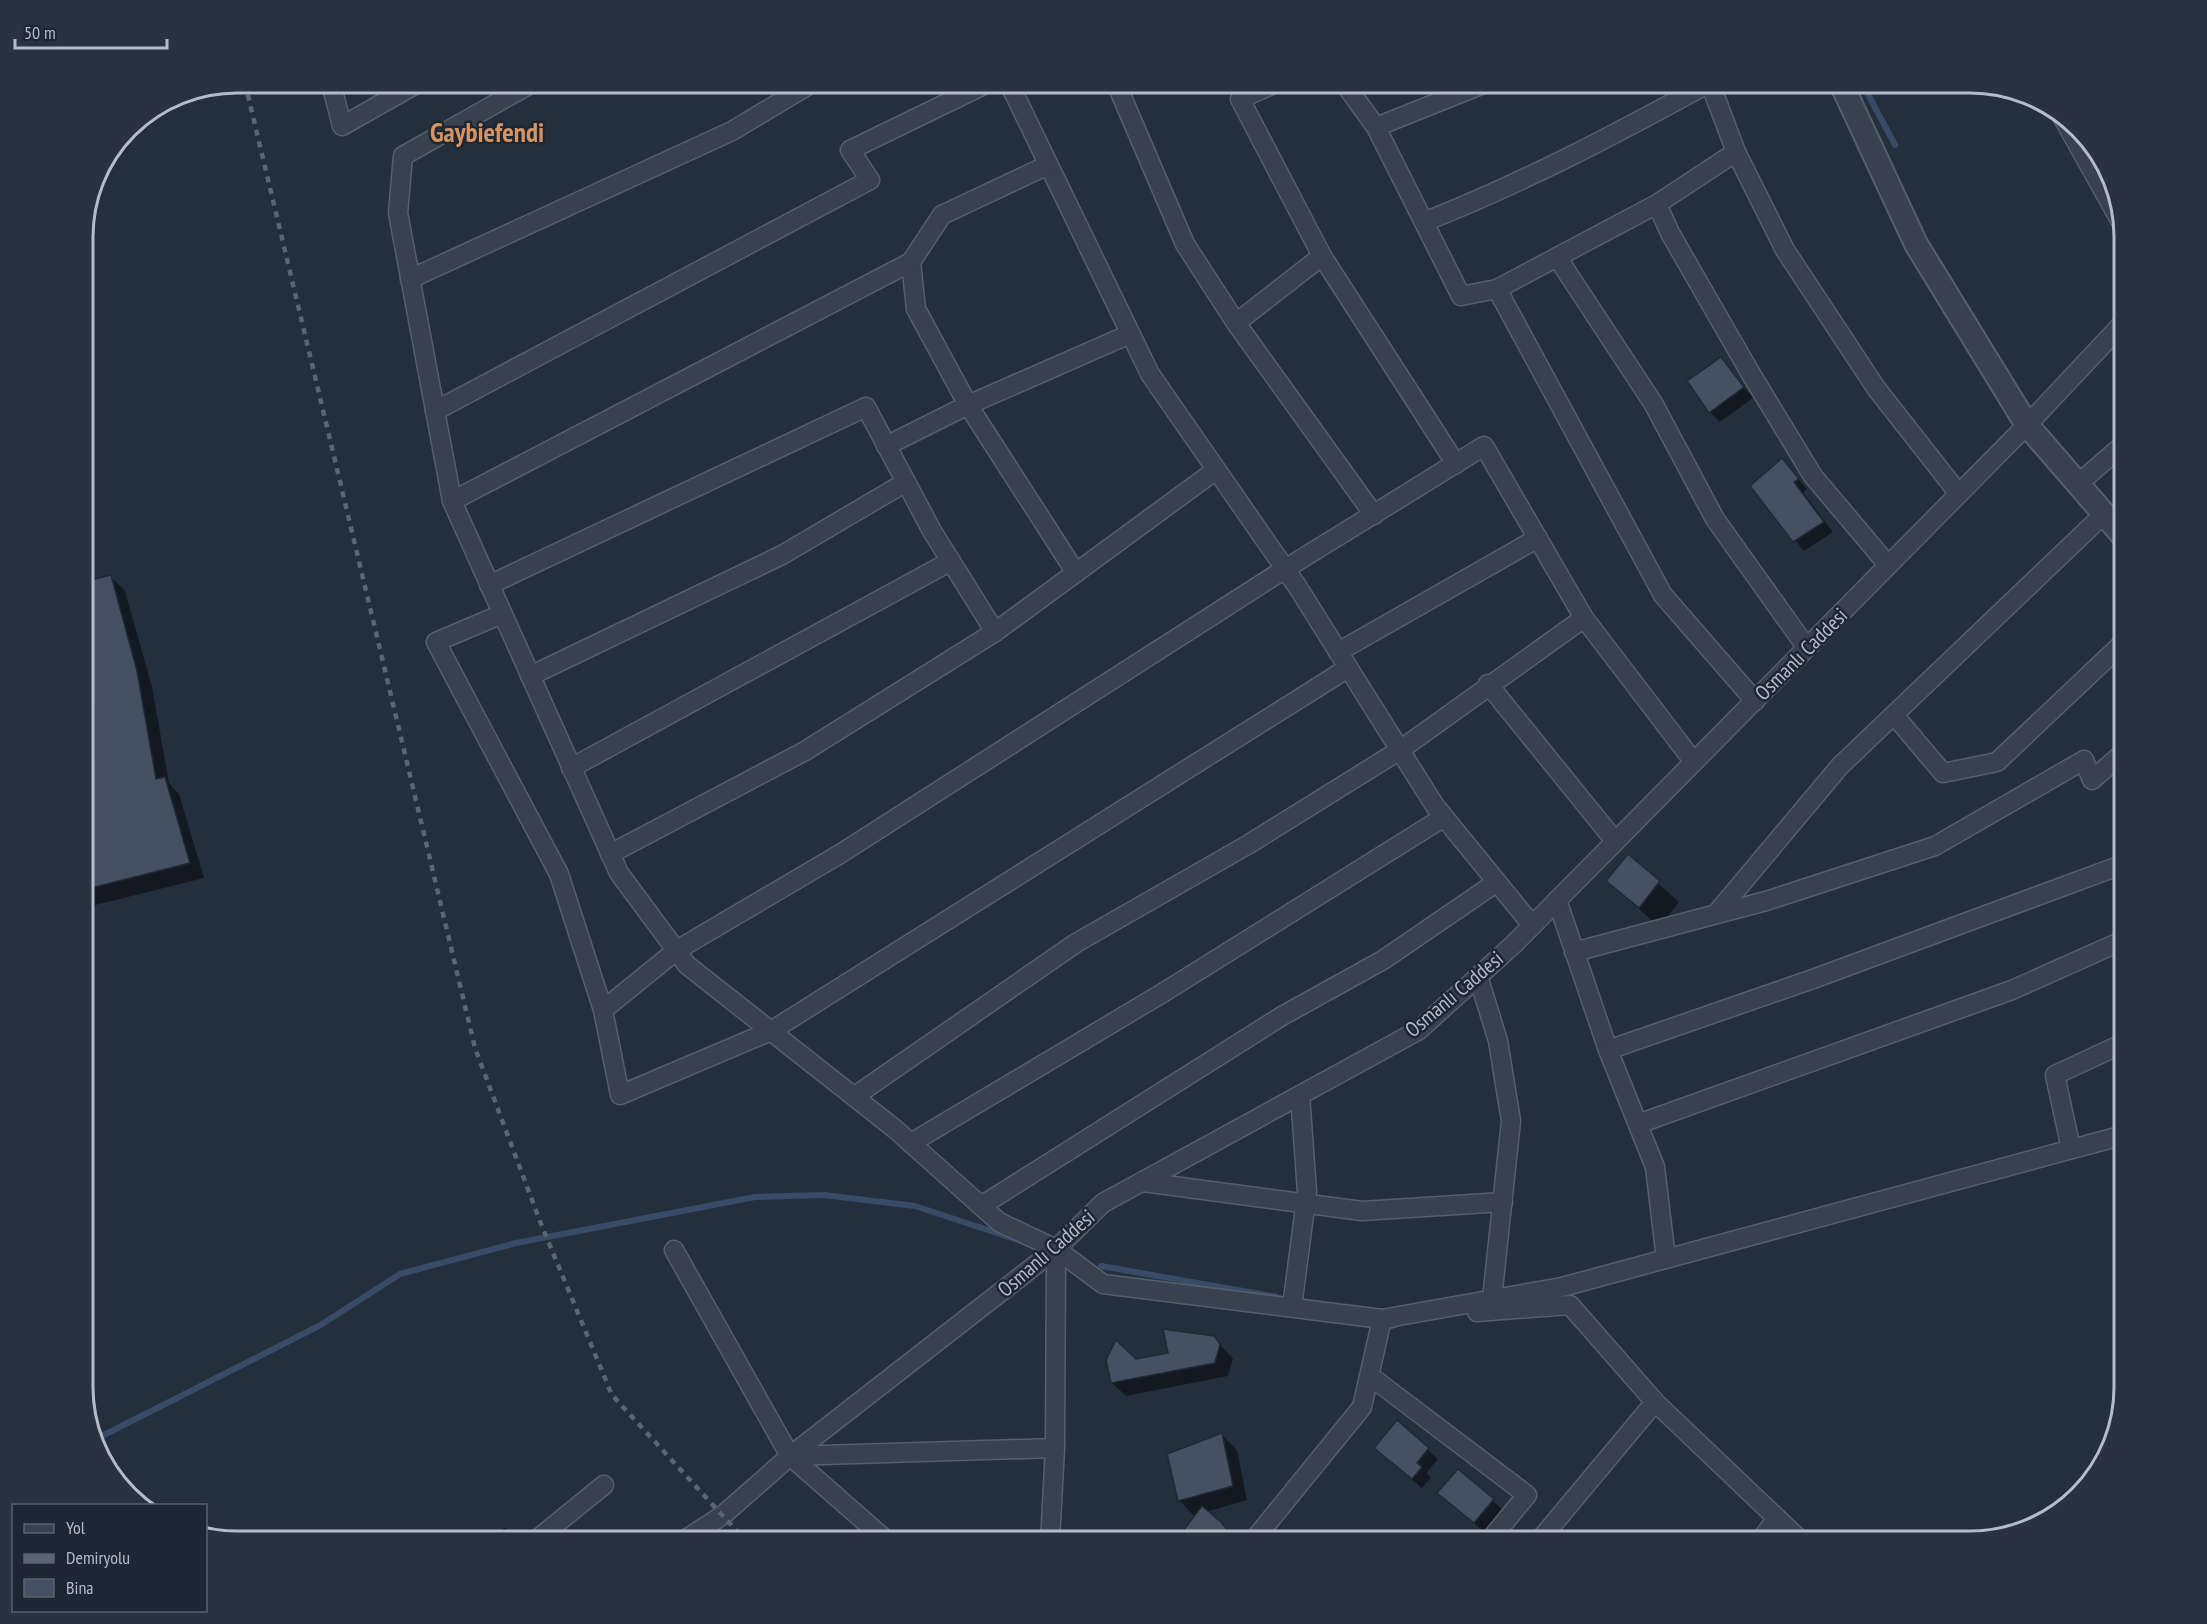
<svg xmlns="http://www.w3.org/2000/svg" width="2207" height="1624" viewBox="0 0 2207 1624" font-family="'PT Sans Narrow',sans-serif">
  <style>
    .shadow { fill: #0007 }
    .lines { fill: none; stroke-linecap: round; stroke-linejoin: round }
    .stream { stroke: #394c67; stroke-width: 6 }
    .building { fill: #455162; stroke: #1f2835; stroke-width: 1.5 }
    .minor-casing { stroke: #565f6c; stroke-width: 21 }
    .tertiary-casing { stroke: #565f6c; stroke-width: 26 }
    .minor { stroke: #38414e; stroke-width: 18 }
    .tertiary { stroke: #38414e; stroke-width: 22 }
    .rail { stroke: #5a6575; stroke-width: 4.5; stroke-dasharray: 6 6; stroke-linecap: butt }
    .labels { text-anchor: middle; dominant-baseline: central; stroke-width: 5; stroke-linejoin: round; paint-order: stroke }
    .street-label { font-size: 21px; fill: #b4bcc9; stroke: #1d2633 }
    .district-label { font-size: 27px; font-weight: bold; fill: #d59563; stroke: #1d2633 }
    .rim { fill: none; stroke: #b4bcc9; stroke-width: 3 }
  </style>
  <rect width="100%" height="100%" fill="#242f3e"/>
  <!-- shadow -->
  <g class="shadow">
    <polygon points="1721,359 1753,398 1720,422 1710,412"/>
    <polygon points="1782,460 1807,489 1803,492 1833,532 1804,551 1752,486"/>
    <polygon points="110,576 125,591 152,687 169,783 179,794 204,878 83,908 83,583"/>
    <polygon points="1628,857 1679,902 1659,927 1608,881"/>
    <polygon points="1213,1337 1233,1359 1228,1376 1126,1396 1112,1383 1136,1361 1170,1354"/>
    <polygon points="1397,1422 1438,1459 1426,1473 1431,1478 1422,1488 1385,1457"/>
    <polygon points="1222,1435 1237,1450 1247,1500 1206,1512 1237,1541 1187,1541 1191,1537 1195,1517 1179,1500"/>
    <polygon points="1458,1471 1503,1510 1485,1532 1449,1503"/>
    <polygon points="505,1527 519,1541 470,1541 480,1531 490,1541"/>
    <polygon points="1411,1533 1421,1541 1404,1541"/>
    <polygon points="1092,1537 1127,1537 1132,1541 1092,1541"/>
  </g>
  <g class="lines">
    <!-- stream -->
    <g class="stream">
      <polyline points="1862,83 1895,145"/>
      <polyline points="1101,1266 1277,1297"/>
      <polyline points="94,1440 319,1326 400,1274 516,1243 755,1197 824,1195 915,1206 1015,1239"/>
    </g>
  </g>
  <!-- building -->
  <g class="building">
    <polygon points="1721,357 1744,387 1709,413 1687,381"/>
    <polygon points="1782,458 1799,479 1794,482 1824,522 1793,542 1750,486"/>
    <polygon points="111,575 137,671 156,779 165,777 190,863 83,890 83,582"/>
    <polygon points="1628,854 1660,881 1639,908 1606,881"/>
    <polygon points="1163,1329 1214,1336 1220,1344 1215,1363 1111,1383 1106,1360 1116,1340 1136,1359 1168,1353"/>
    <polygon points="1397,1420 1429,1448 1417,1463 1422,1467 1412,1479 1374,1448"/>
    <polygon points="1222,1433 1233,1486 1178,1501 1167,1454"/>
    <polygon points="1458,1469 1494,1499 1474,1523 1437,1493"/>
    <polygon points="1202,1506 1221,1522 1236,1542 1195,1541 1183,1531"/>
  </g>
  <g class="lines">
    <!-- minor casing -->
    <g class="minor-casing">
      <g id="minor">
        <polyline points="331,83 342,126 418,83"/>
        <polyline points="532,83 403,156 398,213 452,501 619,873 687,965 895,1129 999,1222 1056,1249 1103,1284 1382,1319 1562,1287 2124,1135"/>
        <polyline points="1009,83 1150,374 1297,586 1435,806 1532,925"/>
        <polyline points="1116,83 1185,244 1236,323 1374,515"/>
        <polyline points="1344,83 1376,127 1461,296 1497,289 1657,204 1736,152"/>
        <polyline points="1710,83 1736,152 1785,250 1876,388 1959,494"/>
        <polyline points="2059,111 2121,222"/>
        <polyline points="1376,127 1486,83"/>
        <polyline points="1048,165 942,215 911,262 916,309 968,405 1076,573"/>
        <polyline points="1657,204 1670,233 1751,374 1813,476 1888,565"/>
        <path d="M1424 222C1523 183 1616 134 1709 83"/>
        <polyline points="1322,256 1456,464"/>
        <polyline points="1557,257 1653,403 1715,519 1807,648"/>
        <polyline points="410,279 732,131 812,83"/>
        <polyline points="1497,289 1663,595 1755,701"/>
        <polyline points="1236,323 1322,256 1240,99 1276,83"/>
        <polyline points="435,411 870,180 850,150 988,83"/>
        <polyline points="886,446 968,405 1130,334"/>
        <polyline points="2079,483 2124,444"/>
        <polyline points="452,501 911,262"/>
        <polyline points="489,585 866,407 932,531 995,632"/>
        <polyline points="502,614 436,642 559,874 603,1010 620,1095 771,1031 1348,668"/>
        <polyline points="1338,652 1538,538"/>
        <polyline points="530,676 782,555 906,482"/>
        <polyline points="1488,684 1615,841"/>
        <polyline points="1894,715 1943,773 1997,762 2124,642"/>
        <polyline points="571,768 951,561"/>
        <polyline points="610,854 805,751 995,632 1216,470"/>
        <polyline points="1557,900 1608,1050 1655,1167 1666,1259"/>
        <polyline points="1716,914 1840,766 2104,514"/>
        <polyline points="1574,952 1766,901 1935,846 2084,760 2092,780 2124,752"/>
        <polyline points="1478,976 1498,1041 1511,1121 1492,1299"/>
        <polyline points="603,1010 677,950 840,854 1285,569 1484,446 1584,618 1694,762"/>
        <polyline points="1608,1050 1813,979 2124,864"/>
        <polyline points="855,1096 1076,943 1249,844 1400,750 1584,618"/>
        <polyline points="1638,1124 2012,990 2124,940"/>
        <polyline points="911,1143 1161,994 1444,817"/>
        <polyline points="2071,1149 2055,1075 2124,1043"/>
        <polyline points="1143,1182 1362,1211 1503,1202"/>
        <polyline points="981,1206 1282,1016 1383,960 1497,882"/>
        <polyline points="674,1250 790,1456 887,1541"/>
        <polyline points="1292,1307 1307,1192 1300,1095"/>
        <polyline points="1477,1312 1570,1305 1655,1402 1801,1541"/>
        <polyline points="1370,1376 1527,1495 1489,1541"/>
        <polyline points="790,1456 1055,1448"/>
        <polyline points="535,1541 604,1485"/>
        <polyline points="683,1541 723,1515 790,1456 1056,1249 1103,1203 1419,1030 1514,944 2027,425 2124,322"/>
        <polyline points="1050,1541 1055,1448 1056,1249"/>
        <polyline points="1253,1541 1362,1407 1382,1319 1392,1318"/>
        <polyline points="1539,1541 1655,1402"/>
        <polyline points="1760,1541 1777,1518"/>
      </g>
    </g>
    <!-- tertiary casing -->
    <g class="tertiary-casing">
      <polyline id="tertiary" points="1841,83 1916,244 2027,425 2124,537"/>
    </g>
    <!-- minor -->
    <use href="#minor" class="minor"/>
    <!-- tertiary -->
    <use href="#tertiary" class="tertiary"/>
    <!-- rail -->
    <polyline class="rail" points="245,83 475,1048 541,1224 612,1395 746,1541"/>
  </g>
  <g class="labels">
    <!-- street labels -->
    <g class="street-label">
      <text transform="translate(1801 654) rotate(-45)">Osmanlı Caddesi</text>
      <text transform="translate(1454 994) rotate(-40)">Osmanlı Caddesi</text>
      <text transform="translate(1046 1253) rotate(-41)">Osmanlı Caddesi</text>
    </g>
    <!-- district labels -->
    <g class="district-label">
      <text x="487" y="132">Gaybiefendi</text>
    </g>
  </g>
  <!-- crop -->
  <path d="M0 0H2207V1624H0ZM237 93H1970A144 144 0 0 1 2114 237V1387A144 144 0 0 1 1970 1531H237A144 144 0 0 1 93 1387V237A144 144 0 0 1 237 93Z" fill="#29323f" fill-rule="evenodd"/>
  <path class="rim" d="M237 93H1970A144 144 0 0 1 2114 237V1387A144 144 0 0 1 1970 1531H237A144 144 0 0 1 93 1387V237A144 144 0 0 1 237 93Z"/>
  <!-- legend -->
  <rect x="12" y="1504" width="195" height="108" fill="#1d2633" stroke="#59626f" stroke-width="1.5"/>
  <rect x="24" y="1524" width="30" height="9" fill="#38414e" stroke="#59626f" stroke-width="1.5"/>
  <text x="66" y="1534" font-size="18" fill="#b4bcc9">Yol</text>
  <rect x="24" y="1554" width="30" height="9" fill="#5a6575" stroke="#59626f" stroke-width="1.5"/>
  <text x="66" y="1564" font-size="18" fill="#b4bcc9">Demiryolu</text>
  <rect x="24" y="1579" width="30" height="18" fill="#455162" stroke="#59626f" stroke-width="1.5"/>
  <text x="66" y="1594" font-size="18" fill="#b4bcc9">Bina</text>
  <!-- scale -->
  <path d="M15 39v9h152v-9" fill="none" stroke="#b4bcc9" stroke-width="3"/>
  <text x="24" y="39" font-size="18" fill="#b4bcc9" stroke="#1d2633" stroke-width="4.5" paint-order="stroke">50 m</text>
</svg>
